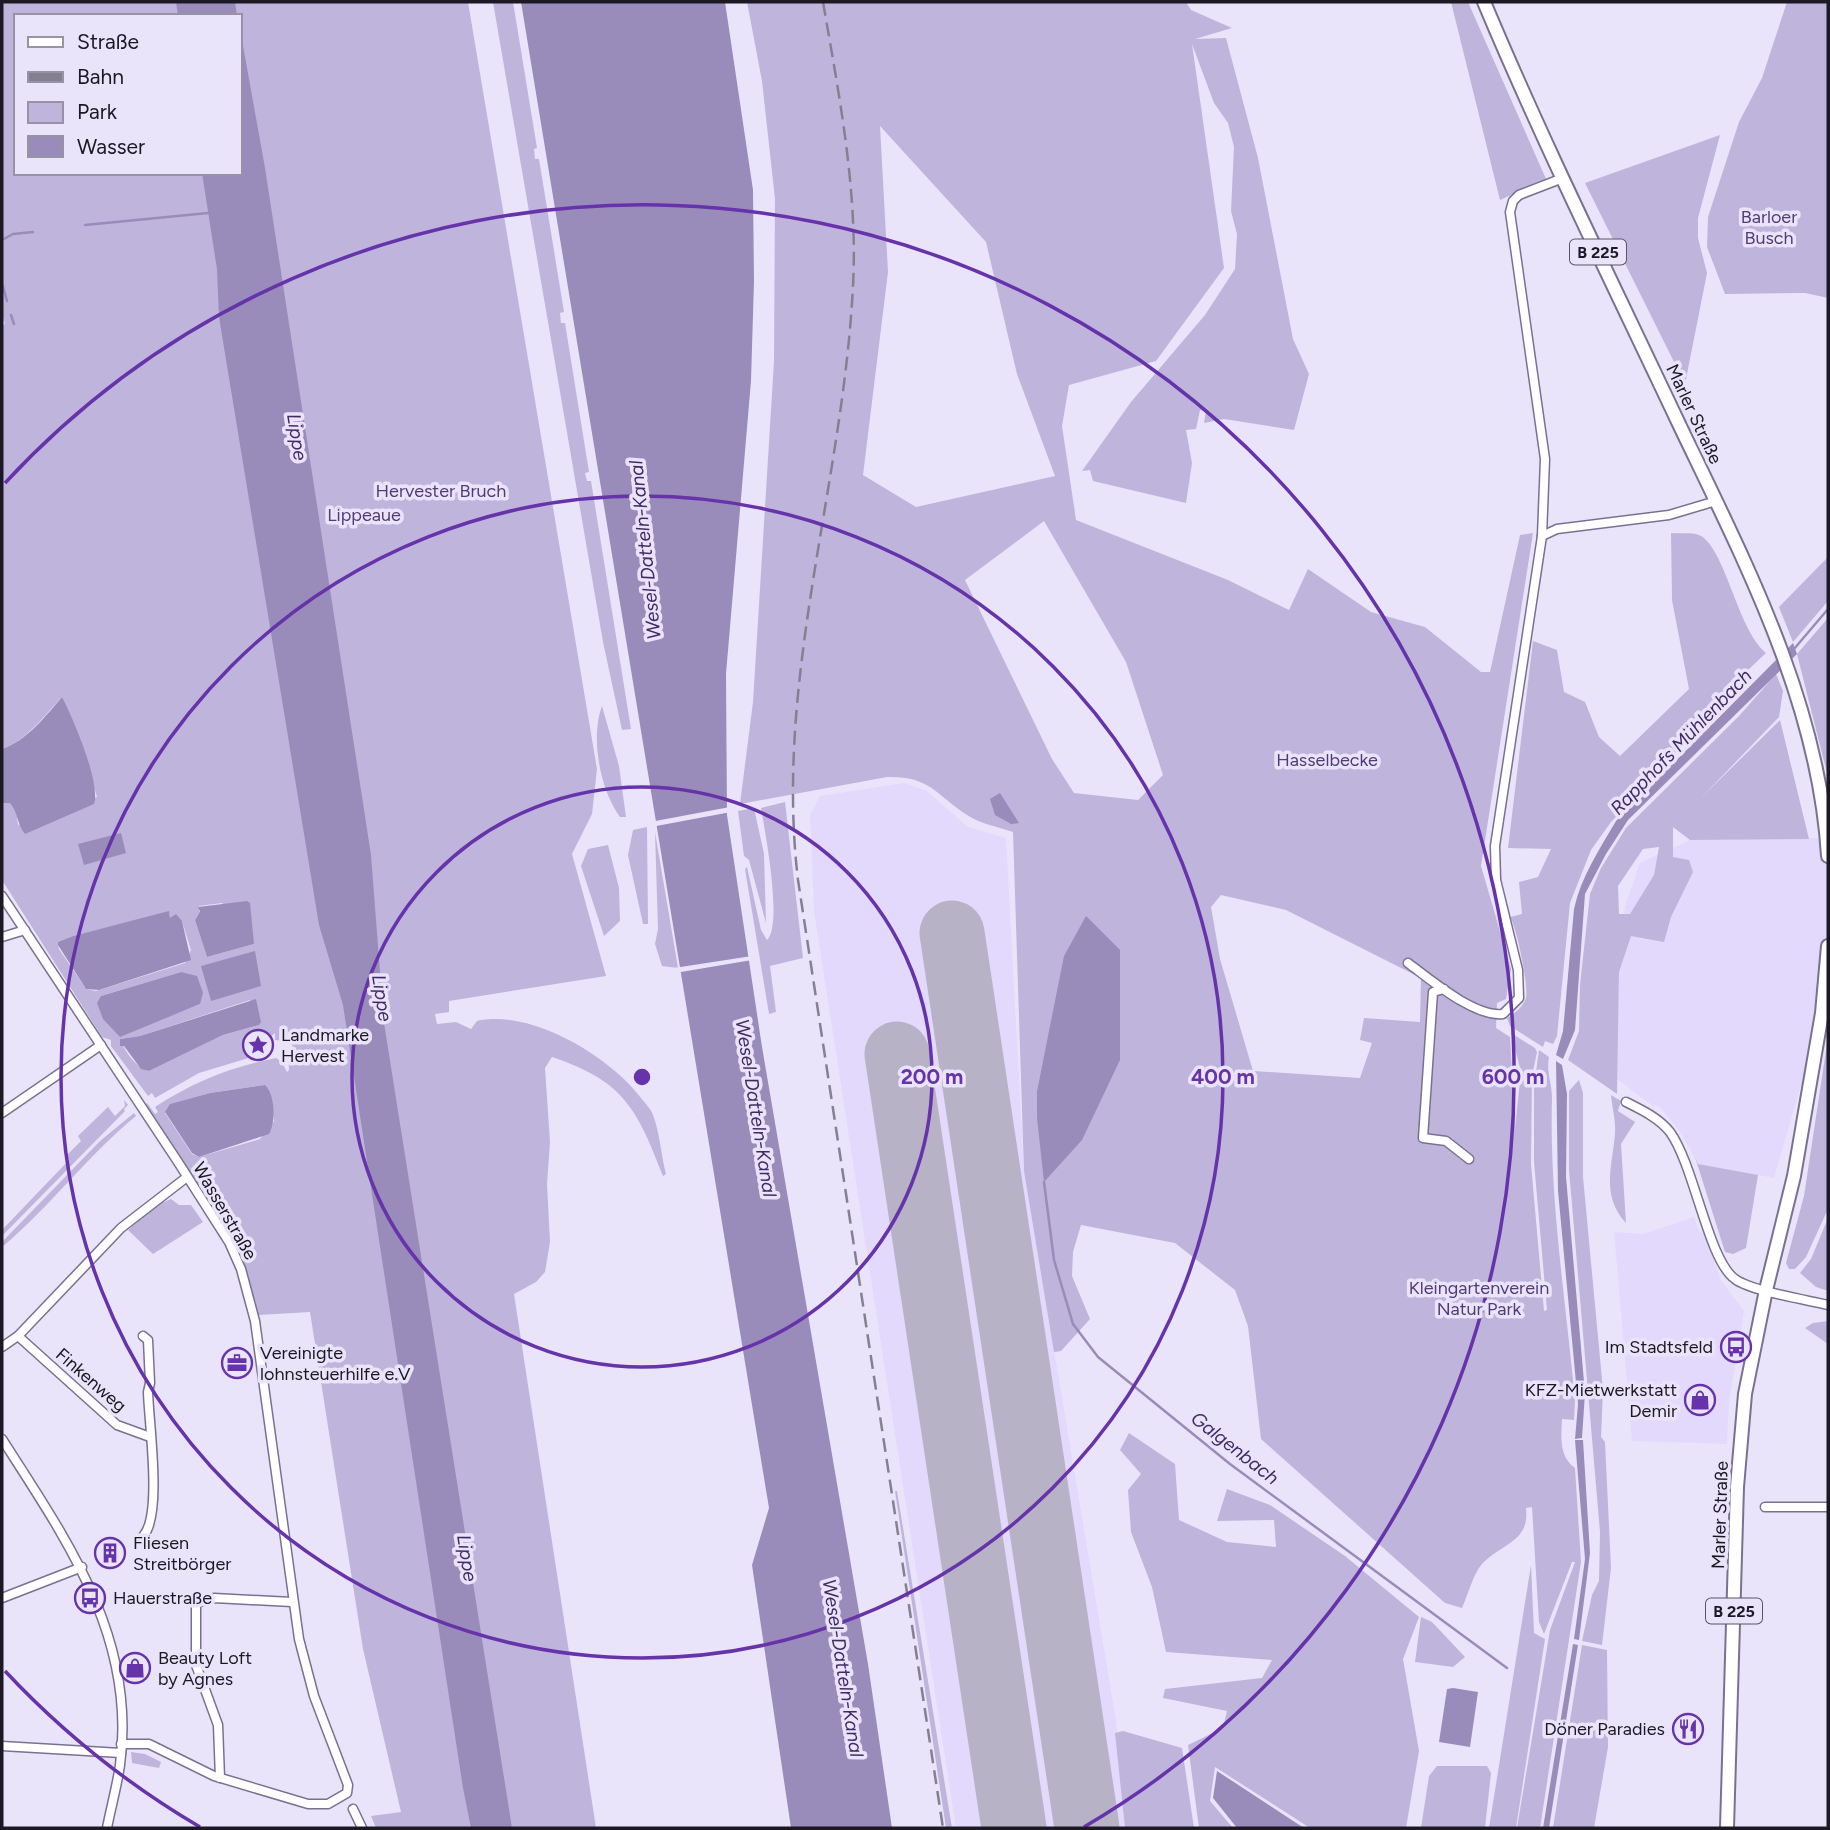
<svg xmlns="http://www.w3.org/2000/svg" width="1830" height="1830" viewBox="0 0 1830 1830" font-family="Figtree,sans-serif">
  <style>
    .built { fill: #e3d9fc }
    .green { fill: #bfb4dc; fill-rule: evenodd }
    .water { fill: #9a8cba }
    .pier { fill: #eae4fa }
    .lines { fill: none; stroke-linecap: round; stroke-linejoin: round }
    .stream { stroke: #9a8cba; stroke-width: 2.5 }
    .runway { stroke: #b8b2c6; stroke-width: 65 }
    .minor-casing { stroke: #7a7190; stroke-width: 11 }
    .primary-casing { stroke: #7a7190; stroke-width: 16 }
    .minor { stroke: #fff; stroke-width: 8 }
    .primary { stroke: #fff; stroke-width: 12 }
    .rail { stroke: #858091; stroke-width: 2.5; stroke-dasharray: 14 7; stroke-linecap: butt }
    .ring { fill: none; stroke: #63a; stroke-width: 3.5 }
    .labels { text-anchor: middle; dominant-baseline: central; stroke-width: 7; stroke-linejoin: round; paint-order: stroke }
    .shield { fill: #eae4fa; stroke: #5a5564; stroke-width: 2 }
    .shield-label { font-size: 16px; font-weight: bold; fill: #1c1824 }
    .park-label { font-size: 18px; fill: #523c78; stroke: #eae4fa }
    .street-label { font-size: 18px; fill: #1c1824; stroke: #eae4fa }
    .poi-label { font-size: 18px; fill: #1c1824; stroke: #eae4fa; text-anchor: start }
    .water-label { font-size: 19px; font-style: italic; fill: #412b66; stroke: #eae4fa }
    .centre { fill: #63a; stroke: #eae4fa; stroke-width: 3.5 }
    .ring-label { font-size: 21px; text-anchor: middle; font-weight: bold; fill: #63a; stroke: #eae4fa; stroke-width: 7; stroke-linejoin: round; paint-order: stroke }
  </style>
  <rect width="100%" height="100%" fill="#eae4fa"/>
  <!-- built -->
  <g class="built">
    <polygon points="904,783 927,791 968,827 1006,838 1024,1171 1116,1720 1125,1828 956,1828 814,911 810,815 820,796"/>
    <polygon points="1827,838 1828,946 1822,1013 1774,1178 1698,1164 1681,1133 1659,1106 1653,1106 1617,1079 1619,972 1625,906 1640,863 1690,840"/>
    <polygon points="1694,1217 1699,1231 1705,1234 1720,1279 1744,1311 1729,1402 1727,1444 1632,1441 1614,1232 1643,1234"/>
  </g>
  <!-- green -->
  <g class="green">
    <path d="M2 2H468L597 769 592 814 572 854 606 976 449 1001V1012L435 1014 437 1024 456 1022 471 1029 477 1021C531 1009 609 1056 641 1098 645 1103 651 1109 653 1115 660 1133 661 1155 666 1174L663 1176C637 1109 624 1081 552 1057L545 1068 550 1142 547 1184 550 1242 545 1272 536 1282 514 1294 596 1828H376L371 1816 401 1812 363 1649 310 1312 258 1315 246 1270 236 1247 144 1106 147 1103 155 1114 158 1112 155 1107C193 1082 231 1067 276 1058L282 1062 287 1072 289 1070 288 1051 292 1047 293 1037 284 1041 275 1040V1033L264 1043 265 1053 199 1073 155 1098 152 1093 148 1096 111 1046V1040L102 1037 2 880V803H10L16 809 18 825 97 797 84 753 62 697C45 715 26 741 2 749V325L5 324 2 314ZM16 16H240V173H16ZM222 903 254 944 207 957 195 920 200 910 199 906ZM169 912 170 918 182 921 191 950 185 963 96 991 86 989 59 949 58 942 73 936ZM255 952 211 1001 202 966ZM181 972 200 1004 120 1036 112 1028 101 996ZM250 1000 259 1025 223 1035 149 1071C137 1069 124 1050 120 1039L140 1036ZM265 1085 270 1094 274 1121 260 1139 199 1157 192 1154 165 1113 171 1104 210 1093Z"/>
    <polygon points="493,2 513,2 537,148 534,149 535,159 539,159 564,312 560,313 561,323 565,323 589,472 585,473 587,481 591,481 631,729 622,730 603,642"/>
    <path d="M747 2H1186L1191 10 1232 28 1195 39 1226 38 1258 158 1293 339 1309 374 1294 430 1224 419 1204 423 1206 411 1200 410 1196 429 1186 430 1192 463 1186 503 1093 481 1090 470 1082 471 1131 402 1205 315 1235 269 1237 234 1231 211 1234 147 1228 123 1214 103 1192 44 1224 268 1156 361 1069 385 1062 426 1076 520 1228 580 1289 610 1308 569 1371 612 1425 627 1481 672H1490L1520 535 1533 533 1481 866 1511 969 1506 999 1497 1003 1496 1028 1510 1037 1515 1127 1521 1072 1511 1033 1535 1048 1537 1052 1532 1076 1531 1164 1544 1311 1547 1310 1534 1162V1086L1539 1050 1549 1057C1546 1072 1552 1083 1552 1098 1549 1199 1566 1301 1575 1401L1574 1420 1562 1419C1561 1437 1559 1457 1575 1468L1581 1562 1540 1828H1517L1550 1630 1575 1562H1572L1544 1634 1539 1622 1532 1507 1526 1508C1530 1542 1502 1543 1482 1564 1473 1574 1468 1595 1462 1608L1445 1603 1261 1439 1248 1326 1235 1290 1175 1243 1081 1225 1073 1252 1072 1276 1090 1319 1061 1351 1054 1352 1024 1171 1013 832C999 827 980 824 967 815 935 794 930 776 887 777L740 804 753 702 774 361 775 199 762 81ZM880 126 986 242 1017 374 1055 476 916 507 863 475 888 272ZM1044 521 1126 662 1163 775 1138 800 1074 793 1052 759 965 580ZM1221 895 1286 910 1421 978 1420 1022 1364 1018 1360 1040 1372 1043 1360 1078 1253 1071 1220 959 1211 907ZM1086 917 1037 1091 1049 1034Z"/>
    <polygon points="1451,2 1468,2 1546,179 1500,200"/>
    <polygon points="1787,2 1828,2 1828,298 1805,293 1725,294 1707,247 1708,217 1739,122 1762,78"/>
    <polygon points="1720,135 1698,218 1698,238 1707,273 1685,384 1585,183"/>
    <path d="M1671 533C1679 534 1691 532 1699 535 1725 546 1737 629 1766 653L1749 669 1729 700 1611 822 1591 850 1570 903 1557 1036 1553 1044 1545 1041 1543 1047 1510 1026 1507 1018C1515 1013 1522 1008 1526 998 1529 989 1517 927 1510 917L1522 914 1519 882 1538 877 1551 849 1508 848 1533 641 1557 650 1564 692 1585 702 1599 737 1620 756 1689 689 1672 600Z"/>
    <polygon points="1828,557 1828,601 1793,642 1779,607"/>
    <polygon points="1828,618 1828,777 1797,654"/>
    <path d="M1776 674 1783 691 1779 717 1703 796 1780 720 1809 839 1690 840 1673 827V857L1689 860 1693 872 1671 917 1664 942 1631 936 1619 972 1617 1094 1568 1060 1579 1031 1580 985 1590 894 1601 868 1626 828 1739 716ZM1659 847 1654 875 1630 914H1619L1618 886 1643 849Z"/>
    <path d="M602 706 619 766 626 817H620C600 790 590 737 602 706Z"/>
    <path d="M785 802 803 958 770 966 776 1012 769 1014 745 869 747 867 761 930 767 940C783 925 765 831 761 808Z"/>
    <polygon points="754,808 764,854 766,923 749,860 744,856 738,811"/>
    <polygon points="647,827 648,924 643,924 628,855 633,830"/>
    <polygon points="655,832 678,968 662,966 655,944 658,929"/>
    <polygon points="608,845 619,888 620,921 604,936 581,866 588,849"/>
    <polygon points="1828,1037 1828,1209 1806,1257 1795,1269 1789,1269 1786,1263 1804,1196"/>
    <polygon points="1579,1080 1583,1093 1583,1177 1603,1390 1601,1437 1605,1442 1611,1568 1602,1645 1582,1641 1592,1595 1599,1581 1600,1532 1569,1170 1569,1091"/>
    <path d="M1611 1095 1621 1101 1618 1111 1635 1122 1621 1144 1626 1223C1601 1196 1612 1167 1615 1134 1616 1121 1612 1107 1611 1095Z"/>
    <polygon points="124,1100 128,1105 124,1109 125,1111 2,1236 2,1230 69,1160 66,1156 81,1141 78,1136 108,1107 115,1116 125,1106"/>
    <path d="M134 1113 136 1116C87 1156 50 1207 2 1247V1242L100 1141Z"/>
    <polygon points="1695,1157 1698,1164 1758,1175 1746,1248 1733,1254 1725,1252"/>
    <polygon points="171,1199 179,1205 191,1205 203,1222 153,1254 128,1230 157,1205"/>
    <polygon points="1828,1218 1828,1291 1816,1287 1800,1273 1811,1259"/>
    <polygon points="1828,1321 1828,1344 1805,1328 1813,1323"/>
    <polygon points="1129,1433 1175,1464 1179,1520 1227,1542 1276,1547 1274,1520 1217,1521 1227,1489 1270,1505 1345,1556 1419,1617 1403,1659 1419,1751 1406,1828 1310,1828 1215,1767 1210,1801 1233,1828 1199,1828 1188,1745 1223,1728 1227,1711 1163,1698 1165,1689 1262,1678 1272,1660 1166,1652 1152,1587 1131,1532 1128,1490 1141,1474 1120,1450"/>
    <polygon points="895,1491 897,1491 952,1828 946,1828"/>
    <polygon points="1531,1565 1534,1633 1545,1639 1516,1828 1489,1828"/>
    <polygon points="1421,1617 1432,1622 1465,1657 1453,1667 1415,1662"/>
    <polygon points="1582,1645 1607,1650 1608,1747 1594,1828 1553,1828"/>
    <polygon points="1123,1731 1182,1748 1194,1828 1125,1828 1115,1733"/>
    <polygon points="131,1752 145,1754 161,1762 159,1768 132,1763"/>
    <polygon points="1437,1766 1487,1766 1491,1773 1485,1828 1421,1828 1429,1776"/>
  </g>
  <!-- water -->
  <g class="water">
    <polygon points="176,2 235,2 237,16 178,16"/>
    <polygon points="521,2 725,2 753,190 754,281 751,381 726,674 727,815 762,1047 868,1664 892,1828 791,1828 752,1565 769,1508"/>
    <polygon points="240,29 265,168 371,855 384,1023 512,1828 471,1828 463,1788 343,1005 319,925 219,317 217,269 202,173 240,173"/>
    <path d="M1793 643 1797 654 1628 820 1606 854 1585 894 1575 1030 1563 1059 1556 1055 1563 1031 1574 909C1581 877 1599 850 1616 821Z"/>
    <path d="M62 697C73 718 101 783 94 804L25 834C17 824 18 812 10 803H2V749C26 741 46 716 62 697Z"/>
    <polygon points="1000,793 1019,823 1011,824 995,815 990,799"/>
    <polygon points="121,833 126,853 84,865 78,844"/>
    <polygon points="247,901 250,903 254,944 207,957 195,920 200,911 198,907"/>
    <polygon points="169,911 170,918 176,914 182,921 191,960 99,990 86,989 58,945 58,942 73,936"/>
    <polygon points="1086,916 1120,950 1120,1060 1082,1140 1044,1182 1037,1118 1037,1091 1064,956"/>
    <polygon points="255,951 261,986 211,1001 201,966"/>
    <polygon points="181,972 197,976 203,993 200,1004 120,1037 103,1019 97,1003 101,996"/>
    <polygon points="256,999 261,1022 259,1025 223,1035 149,1071 141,1069 124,1046 120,1046 120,1039 140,1036"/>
    <polygon points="1556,1061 1562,1065 1567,1094 1566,1177 1585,1393 1582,1438 1575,1439 1578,1404 1558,1191"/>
    <path d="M265 1085C275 1094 276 1122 269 1134L199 1157 192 1153 165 1112 170 1104 210 1093Z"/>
    <polygon points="1575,1440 1583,1440 1590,1553 1579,1640 1574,1639 1585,1559"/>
    <polygon points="1573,1644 1578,1645 1549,1828 1543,1828"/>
    <polygon points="1453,1688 1478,1692 1470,1747 1439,1742 1447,1689"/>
    <polygon points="1217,1771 1304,1828 1237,1828 1213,1798"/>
  </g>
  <!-- pier -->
  <g class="pier">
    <polygon points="730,807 731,812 651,827 650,822"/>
    <polygon points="752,956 752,960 675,973 674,968"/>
  </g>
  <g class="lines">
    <!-- stream -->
    <g class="stream">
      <polyline points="85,225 208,213"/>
      <polyline points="2,240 13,234 33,232"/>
      <polyline points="2,283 7,301"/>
      <polyline points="11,315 14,324"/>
      <polyline points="1794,649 1828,609"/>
      <polyline points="1044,1182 1054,1260 1073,1324 1098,1357 1230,1464 1507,1668"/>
    </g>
    <!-- runway -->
    <g class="runway">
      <polyline points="952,933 1087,1828"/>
      <polyline points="897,1054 1014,1828"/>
    </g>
    <!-- minor casing -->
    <g class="minor-casing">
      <g id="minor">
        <polyline points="1542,536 1557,529 1669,515 1716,501"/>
        <polyline points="2,896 178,1162 229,1242 241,1269 255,1321 299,1639 314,1696 348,1785 347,1793 328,1804 308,1804 214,1776 149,1744 121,1744"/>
        <polyline points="2,937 25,930"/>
        <path d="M1408 963C1431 980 1474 1017 1503 1014L1519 998 1518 970 1496 880 1495 846 1542 536 1545 459 1510 212 1513 201 1519 195 1563 178"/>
        <polyline points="1444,989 1433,992 1423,1138 1446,1141 1469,1159"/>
        <path d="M1626 1102C1642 1110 1659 1118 1670 1132 1695 1167 1708 1260 1735 1279 1751 1291 1807 1300 1828 1305"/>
        <polyline points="2,1113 101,1045"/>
        <polyline points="18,1336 117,1425 150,1437"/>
        <path d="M143 1336 148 1340 150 1383 148 1392C149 1424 162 1513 144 1535"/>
        <polyline points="2,1347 18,1336 121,1228 187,1177"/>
        <path d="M2 1439C66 1539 137 1638 120 1765 117 1786 111 1807 107 1828"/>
        <polyline points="1765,1507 1828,1507"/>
        <polyline points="2,1598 82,1567"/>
        <polyline points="2,1746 121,1753"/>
        <polyline points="220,1778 218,1725 196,1665 196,1603 214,1598 292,1602"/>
        <polyline points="353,1809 362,1828"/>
      </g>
    </g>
    <!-- primary casing -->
    <g class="primary-casing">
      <g id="primary">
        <path d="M1484 2C1544 145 1613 284 1679 424 1744 560 1819 702 1828 856"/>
        <polyline points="1727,1828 1737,1487 1745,1394 1766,1290 1794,1176 1822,1013 1828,946"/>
      </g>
    </g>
    <!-- minor -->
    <use href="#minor" class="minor"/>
    <!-- primary -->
    <use href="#primary" class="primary"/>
    <!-- rail -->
    <path class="rail" d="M823 2C839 95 858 190 853 286 843 485 774 679 798 880L943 1828"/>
  </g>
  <!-- distance rings -->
  <g class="ring">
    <circle cx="642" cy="1077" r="290"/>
    <circle cx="642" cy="1077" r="581"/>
    <path d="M200 1827A871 871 0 0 1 5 1671M5 483A871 871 0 1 1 1084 1827"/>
  </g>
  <!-- icons -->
  <defs>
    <g id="sight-ring" transform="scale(1.575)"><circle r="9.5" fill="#eae4fa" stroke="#63a" stroke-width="1.5"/><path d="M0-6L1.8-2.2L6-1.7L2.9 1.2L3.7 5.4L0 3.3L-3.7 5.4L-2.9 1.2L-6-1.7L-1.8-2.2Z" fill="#63a"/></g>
    <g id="bus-ring" transform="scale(1.575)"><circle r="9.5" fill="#eae4fa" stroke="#63a" stroke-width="1.5"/><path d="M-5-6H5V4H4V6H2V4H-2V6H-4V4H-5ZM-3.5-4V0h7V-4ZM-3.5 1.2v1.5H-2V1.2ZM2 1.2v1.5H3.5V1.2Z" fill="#63a"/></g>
    <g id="office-ring" transform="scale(1.575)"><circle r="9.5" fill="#eae4fa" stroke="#63a" stroke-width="1.5"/><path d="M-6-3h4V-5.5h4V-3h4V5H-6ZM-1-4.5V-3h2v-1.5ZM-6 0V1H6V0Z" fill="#63a"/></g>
    <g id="shop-ring" transform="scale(1.575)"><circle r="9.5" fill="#eae4fa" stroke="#63a" stroke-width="1.5"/><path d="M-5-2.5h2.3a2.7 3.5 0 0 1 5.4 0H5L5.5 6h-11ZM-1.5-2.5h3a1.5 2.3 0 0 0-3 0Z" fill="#63a"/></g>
    <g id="building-ring" transform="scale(1.575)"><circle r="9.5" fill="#eae4fa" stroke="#63a" stroke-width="1.5"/><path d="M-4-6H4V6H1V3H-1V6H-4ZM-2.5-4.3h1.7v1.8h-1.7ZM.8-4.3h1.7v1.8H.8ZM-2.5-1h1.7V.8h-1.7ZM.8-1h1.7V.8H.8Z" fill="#63a"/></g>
    <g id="restaurant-ring" transform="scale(1.575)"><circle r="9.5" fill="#eae4fa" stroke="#63a" stroke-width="1.5"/><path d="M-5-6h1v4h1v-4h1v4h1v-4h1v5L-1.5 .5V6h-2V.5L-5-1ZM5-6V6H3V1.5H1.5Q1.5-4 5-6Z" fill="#63a"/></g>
  </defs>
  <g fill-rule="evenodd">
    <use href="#sight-ring" x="258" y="1045"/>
    <use href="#bus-ring" x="1736" y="1347"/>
    <use href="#office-ring" x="237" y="1363"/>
    <use href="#shop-ring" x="1700" y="1400"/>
    <use href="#building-ring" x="110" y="1553"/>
    <use href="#bus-ring" x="90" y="1598"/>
    <use href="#shop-ring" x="135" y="1668"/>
    <use href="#restaurant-ring" x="1688" y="1729"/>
  </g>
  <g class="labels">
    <!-- shield labels -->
    <g class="shield">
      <rect x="1570" y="239.5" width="56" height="25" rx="5"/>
      <rect x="1706" y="1598.5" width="56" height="25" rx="5"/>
    </g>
    <g class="shield-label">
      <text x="1598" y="252">B 225</text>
      <text x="1734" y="1611">B 225</text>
    </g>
    <!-- park labels -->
    <g class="park-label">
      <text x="1769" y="217">Barloer<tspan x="1769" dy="21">Busch</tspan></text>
      <text x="441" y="491">Hervester Bruch</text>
      <text x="364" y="515">Lippeaue</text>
      <text x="1327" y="760">Hasselbecke</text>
      <text x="1479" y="1288">Kleingartenverein<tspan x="1479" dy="21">Natur Park</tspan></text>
    </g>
    <!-- street labels -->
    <g class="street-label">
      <text transform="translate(1694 414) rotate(65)">Marler Straße</text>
      <text transform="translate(225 1211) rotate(60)">Wasserstraße</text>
      <text transform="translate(91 1380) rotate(41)">Finkenweg</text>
      <text transform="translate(1720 1515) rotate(-88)">Marler Straße</text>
    </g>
    <!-- poi labels -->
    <g class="poi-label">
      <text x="281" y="1035">Landmarke<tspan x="281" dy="21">Hervest</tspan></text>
      <text x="1713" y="1347" text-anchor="end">Im Stadtsfeld</text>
      <text x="260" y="1353">Vereinigte<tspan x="260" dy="21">lohnsteuerhilfe e.V</tspan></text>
      <text x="1677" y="1390" text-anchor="end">KFZ-Mietwerkstatt<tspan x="1677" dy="21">Demir</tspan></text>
      <text x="133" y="1543">Fliesen<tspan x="133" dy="21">Streitbörger</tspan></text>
      <text x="113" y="1598">Hauerstraße</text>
      <text x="158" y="1658">Beauty Loft<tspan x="158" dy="21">by Agnes</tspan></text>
      <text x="1665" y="1729" text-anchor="end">Döner Paradies</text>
    </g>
    <!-- water labels -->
    <g class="water-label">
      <text transform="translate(297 437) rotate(81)">Lippe</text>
      <text transform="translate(645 550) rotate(-96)">Wesel-Datteln-Kanal</text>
      <text transform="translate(1681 742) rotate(-46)">Rapphofs Mühlenbach</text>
      <text transform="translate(382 998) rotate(81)">Lippe</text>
      <text transform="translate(756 1108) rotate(81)">Wesel-Datteln-Kanal</text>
      <text transform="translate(1235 1448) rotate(38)">Galgenbach</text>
      <text transform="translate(467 1558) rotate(81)">Lippe</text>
      <text transform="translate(843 1668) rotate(81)">Wesel-Datteln-Kanal</text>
    </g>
  </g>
  <circle cx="642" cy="1077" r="10" class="centre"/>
  <g class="ring-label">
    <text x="932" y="1084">200 m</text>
    <text x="1223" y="1084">400 m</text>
    <text x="1513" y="1084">600 m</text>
  </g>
  <!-- border -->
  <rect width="1830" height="1830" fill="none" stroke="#1c1824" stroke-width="7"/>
  <!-- legend -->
  <rect x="14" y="14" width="228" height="161" fill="#eae4fa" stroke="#9892a4" stroke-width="2"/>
  <rect x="28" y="37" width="35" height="10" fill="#ffffff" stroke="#9892a4" stroke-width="2"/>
  <text x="77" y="49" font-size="21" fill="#1c1824">Straße</text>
  <rect x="28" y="72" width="35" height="10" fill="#858091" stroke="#9892a4" stroke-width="2"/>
  <text x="77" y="84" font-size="21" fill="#1c1824">Bahn</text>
  <rect x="28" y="102" width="35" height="21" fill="#bfb4dc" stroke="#9892a4" stroke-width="2"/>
  <text x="77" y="119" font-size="21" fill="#1c1824">Park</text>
  <rect x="28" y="136" width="35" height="21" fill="#9a8cba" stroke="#9892a4" stroke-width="2"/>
  <text x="77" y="154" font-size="21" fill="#1c1824">Wasser</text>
</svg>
